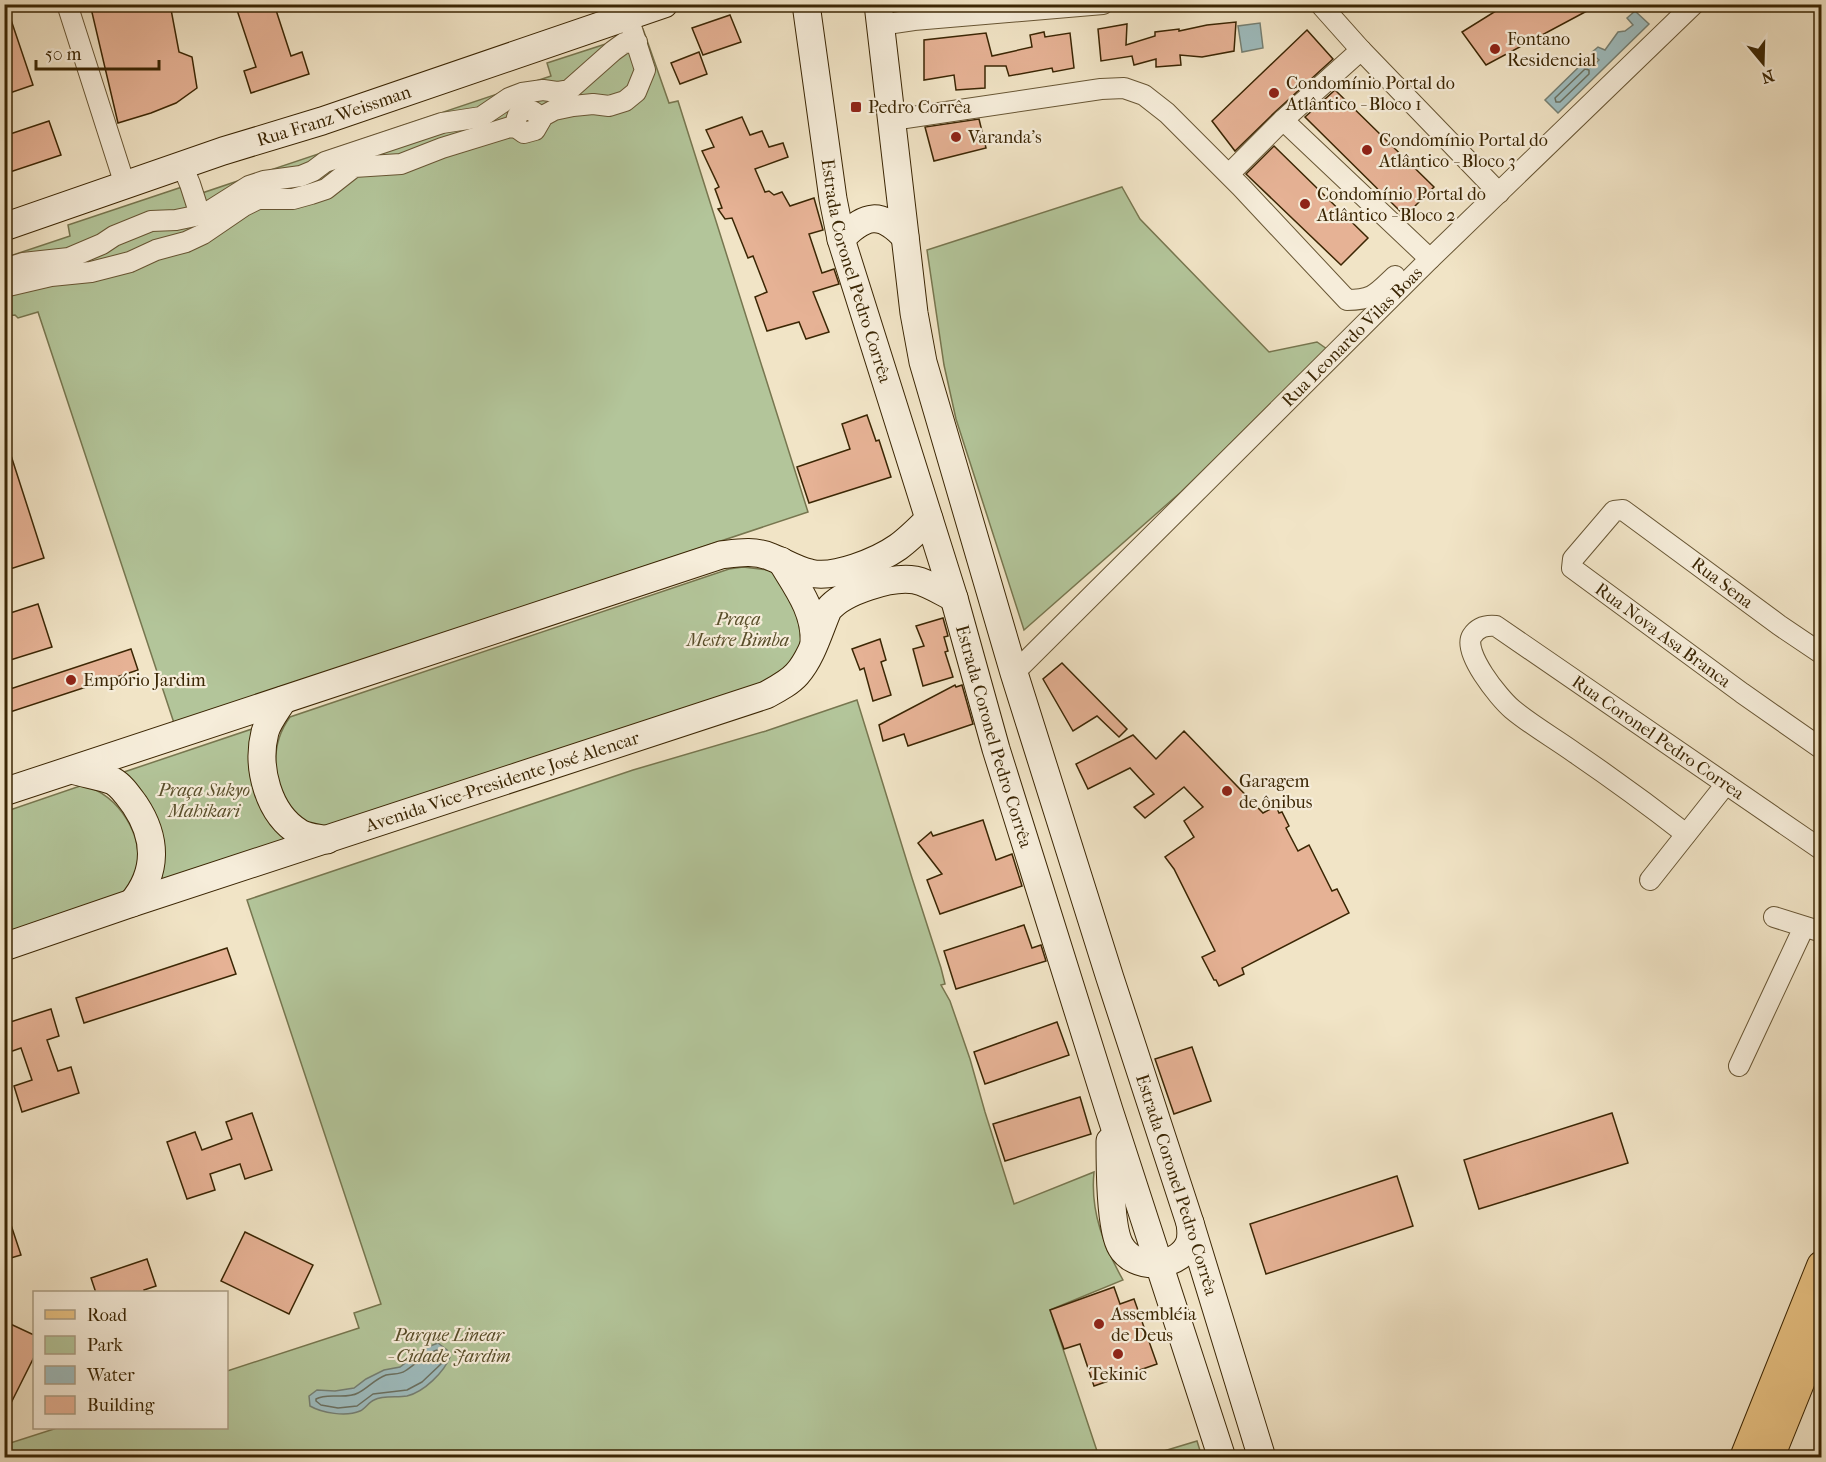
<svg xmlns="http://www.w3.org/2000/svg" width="1826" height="1462" viewBox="0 0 1826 1462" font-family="'IM FELL French Canon',serif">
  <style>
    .green { fill: #b3c59a; stroke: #77764f; stroke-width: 1.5 }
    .water { fill: #9ebcbe; stroke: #768074; stroke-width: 1.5 }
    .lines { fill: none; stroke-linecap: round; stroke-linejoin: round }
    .shore { stroke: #6c7161; stroke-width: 1.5 }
    .building { fill: #e6b295; stroke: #3b2604; stroke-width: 1.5 }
    .street-casing { stroke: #685634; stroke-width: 22 }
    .secondary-casing { stroke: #3b2604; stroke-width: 29 }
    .primary-casing { stroke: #3b2604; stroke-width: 32 }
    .highway-casing { stroke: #3b2604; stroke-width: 35 }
    .street { stroke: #f6edda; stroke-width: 20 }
    .secondary { stroke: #f6edda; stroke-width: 27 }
    .primary { stroke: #e8c283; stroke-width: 30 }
    .highway { stroke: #e8c283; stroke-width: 33 }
    .poi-dot { fill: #8f2418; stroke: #f6edda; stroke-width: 2 }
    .labels { text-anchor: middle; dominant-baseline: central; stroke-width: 4.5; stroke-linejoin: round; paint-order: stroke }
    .poi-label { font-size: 18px; fill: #3b2604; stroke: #f6edda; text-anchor: start }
    .street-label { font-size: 18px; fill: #3b2604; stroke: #f6edda }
    .park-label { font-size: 18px; font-style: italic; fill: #594e2a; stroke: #f6edda }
  </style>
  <rect width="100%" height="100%" fill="#f1e4c6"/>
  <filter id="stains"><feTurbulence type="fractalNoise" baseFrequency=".00333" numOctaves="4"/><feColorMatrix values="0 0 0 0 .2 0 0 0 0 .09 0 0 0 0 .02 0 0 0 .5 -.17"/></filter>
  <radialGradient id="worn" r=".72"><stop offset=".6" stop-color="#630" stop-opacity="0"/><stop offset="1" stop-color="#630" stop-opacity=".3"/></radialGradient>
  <!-- green -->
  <g class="green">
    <polygon points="643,29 669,103 678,101 808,512 174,723 38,312 18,318 15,315 5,316 4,258 70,236 68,225 197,182 202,193 551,76 547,63 621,39"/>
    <polygon points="1122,187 1140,219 1269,352 1317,342 1327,349 1181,492 1024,630 956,419 944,365 927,250"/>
    <path d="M743 567 769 570 780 576 806 634 788 674 323 832C312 826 300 820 292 810 271 783 270 744 290 717L729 569Z"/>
    <path d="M857 700 912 878 941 968 945 984 941 985 950 1001 970 1059 985 1112 1014 1204 1094 1172C1090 1212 1104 1246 1123 1280L1050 1310 1099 1457 5 1458 4 1445 57 1428H226L227 1371 359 1328 354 1313 381 1304 247 900 633 770 766 731Z"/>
    <path d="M255 728C253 737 250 746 249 756 247 792 269 811 289 838L161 880 163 869 118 774Z"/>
    <path d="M83 785C120 796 144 835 137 873 136 879 133 885 131 891L5 940 4 812Z"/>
    <polygon points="1197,1441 1202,1457 1144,1457"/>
  </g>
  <!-- water -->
  <g class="water">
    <polygon points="1635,11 1649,24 1558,113 1545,100 1587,59 1593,65 1599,60 1591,53 1598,47 1605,50 1618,32 1625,31 1633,25 1627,18"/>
    <polygon points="1260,23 1263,48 1242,52 1238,26"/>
    <path d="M438 1343 447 1350 450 1357C444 1372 424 1392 407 1396 397 1398 384 1395 374 1400 369 1402 365 1409 360 1411 346 1417 322 1413 310 1406L309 1396 317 1390 335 1391 354 1388 366 1379 384 1370 400 1367 425 1348Z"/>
  </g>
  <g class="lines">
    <!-- shore -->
    <g class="shore">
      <polygon points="1585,69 1589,70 1589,74 1560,102 1556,102 1555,98"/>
      <path d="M437 1350 443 1356 441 1364 422 1382 407 1390 373 1394 357 1406 338 1408 321 1405 316 1401V1399C328 1392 345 1400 358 1393 368 1388 375 1379 386 1375 393 1373 399 1375 405 1371 416 1364 425 1354 437 1350Z"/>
    </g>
  </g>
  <!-- building -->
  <g class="building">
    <polygon points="90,4 170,4 179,52 192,57 197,88 176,103 151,113 118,123"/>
    <polygon points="235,4 274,4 291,56 302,52 309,74 251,93 244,71 256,67"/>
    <polygon points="1507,4 1600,4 1486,65 1462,32"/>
    <polygon points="7,8 33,85 4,95 4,9"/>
    <polygon points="730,15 741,42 703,55 692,28"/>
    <polygon points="1236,22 1234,51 1202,57 1180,55 1181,65 1156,67 1156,59 1134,65 1132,56 1101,61 1098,29 1127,24 1126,45 1155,36 1155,32 1179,29 1179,31 1207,25"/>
    <polygon points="1307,30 1333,59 1275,112 1235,151 1212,121"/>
    <polygon points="1044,32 1045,37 1070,33 1074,68 1053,72 1052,68 1009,76 1006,66 985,66 985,88 956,90 954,75 924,80 924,40 986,33 992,56 1032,47 1030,35"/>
    <polygon points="699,52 707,74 680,84 671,63"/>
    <polygon points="1335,90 1434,187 1405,216 1305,117"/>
    <polygon points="742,117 750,135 762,131 769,147 783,143 788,157 755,169 765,192 769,191 774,195 782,192 790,206 814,198 823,230 809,234 822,273 834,269 839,284 813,292 829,332 806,339 799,322 767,331 755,297 767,292 753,256 748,258 732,218 725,219 718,209 722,208 715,189 719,187 702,151 714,147 706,130"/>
    <polygon points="979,119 986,148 934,161 925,127"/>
    <polygon points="49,121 61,155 4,174 4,136"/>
    <polygon points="1274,146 1368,238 1341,265 1246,174"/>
    <polygon points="867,415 876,441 879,440 891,477 809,503 797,467 850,449 842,424"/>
    <polygon points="4,443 7,443 44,558 4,571"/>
    <polygon points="38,604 52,647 4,662 4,615"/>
    <polygon points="943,618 948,636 944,637 948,651 945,652 953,677 923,686 913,649 924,646 916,626"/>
    <polygon points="880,639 886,660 881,662 891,695 873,701 864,668 860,670 852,649"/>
    <polygon points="131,649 138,670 4,714 4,691"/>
    <polygon points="1062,663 1127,729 1119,737 1097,716 1073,731 1043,679"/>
    <polygon points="955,685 956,687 962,685 973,724 908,746 904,734 883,741 879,725"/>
    <polygon points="1184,731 1263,813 1276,806 1279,813 1282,812 1289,826 1286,828 1298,851 1309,845 1332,891 1337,889 1349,913 1242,968 1244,974 1219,986 1216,980 1214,980 1202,957 1215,951 1174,869 1165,857 1194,837 1184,821 1203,807 1184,787 1145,818 1134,807 1154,794 1130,768 1088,789 1076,764 1133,735 1156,759"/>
    <polygon points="983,820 996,860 1012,854 1022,886 940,914 927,880 942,874 918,843 931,832 933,836"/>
    <polygon points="1024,925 1032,948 1041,945 1046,961 956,989 944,951"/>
    <polygon points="227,948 236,974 84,1023 76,998"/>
    <polygon points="51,1009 59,1036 47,1040 58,1071 71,1067 79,1093 22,1112 14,1086 32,1080 21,1048 4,1054 4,1024"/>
    <polygon points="1057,1022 1069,1055 985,1084 974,1052"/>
    <polygon points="1192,1047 1211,1101 1174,1114 1155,1059"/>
    <polygon points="1080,1097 1091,1134 1005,1161 993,1124"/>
    <polygon points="252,1113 272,1170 245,1179 240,1164 210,1174 215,1190 187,1199 167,1142 195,1132 202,1150 232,1139 226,1122"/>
    <polygon points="1612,1113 1628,1163 1479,1209 1464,1160"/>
    <polygon points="1397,1176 1413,1226 1266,1274 1250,1224"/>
    <polygon points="4,1213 7,1213 21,1255 4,1260"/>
    <polygon points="245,1232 313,1265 289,1314 221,1281"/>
    <polygon points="147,1259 156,1286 144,1290 145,1293 96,1293 91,1278"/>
    <polygon points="1114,1287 1120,1304 1134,1299 1157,1364 1094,1386 1080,1344 1064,1349 1050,1310"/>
    <polygon points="4,1321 34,1335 34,1357 4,1417"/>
  </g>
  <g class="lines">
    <!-- street casing -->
    <g class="street-casing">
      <g id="street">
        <polyline points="67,4 125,185"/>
        <polyline points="1320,4 1361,50"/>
        <polyline points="880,25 914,20 1103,4"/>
        <path d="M892 120 1101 89 1124 88 1144 95 1167 113 1241 187 1347 300C1373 300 1376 294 1395 276"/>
        <polyline points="1283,120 1361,50 1499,193"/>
        <path d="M517 128C515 117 517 114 526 109 534 111 537 113 540 121"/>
        <polyline points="182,165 190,184 200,215"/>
        <polyline points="1229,174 1283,120 1430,259"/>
        <polyline points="4,269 23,263 69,258 102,244 114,236 151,221 176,220 200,215 211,210 249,186 264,181 301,176 313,171 325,162 442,123 481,117 509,98 522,93 543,90 557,92 569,90 613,51 624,43 637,42"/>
        <polyline points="4,287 51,276 91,272 130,262 156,250 186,242 203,234 244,206 258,199 293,199 311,194 326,189 354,167 401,164 442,148 510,127 517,128 524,133 535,130 543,116 554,110 573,106 593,104 609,106 625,101 636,92 645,70 628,17"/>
        <path id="s1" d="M1822 654 1779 625 1623 510 1614 511 1573 559 1572 568 1742 693 1822 749"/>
        <path id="s2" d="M1014 673 1430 259 1694 4"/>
        <path id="s3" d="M1686 834C1650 806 1613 779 1575 753 1554 738 1531 725 1512 709 1499 698 1462 652 1472 636 1478 627 1486 625 1496 626L1822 850"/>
        <polyline points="1650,880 1726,784"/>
        <polyline points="1774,917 1822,932"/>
        <polyline points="1739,1066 1804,927"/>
      </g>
    </g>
    <!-- secondary casing -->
    <g class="secondary-casing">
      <g id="secondary">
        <path id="s4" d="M806 4 833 199 841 239 954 598 996 749 1109 1110 1222 1458"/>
        <path id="s5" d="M878 4 914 313 923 362 1014 673 1110 978 1190 1223 1262 1458"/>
        <path id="s6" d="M4 227 223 151 322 121 664 4"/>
        <path d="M841 239C865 214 881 211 905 237"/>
        <path d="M781 561C797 587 816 612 814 643"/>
        <path d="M283 700C277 710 268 721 265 732 256 767 268 814 300 833 307 837 319 838 327 840"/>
        <path d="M72 770C85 774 100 776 113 781 122 786 129 797 135 805 157 838 158 872 132 903"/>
        <path d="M4 792 721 555C738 553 755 550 771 557 784 562 796 570 810 573 834 579 878 561 898 547 909 539 919 529 929 519"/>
        <path id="s7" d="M4 947 132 903 766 695C777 689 789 683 797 674 812 657 819 631 828 610 843 591 892 576 915 580 929 583 942 592 954 598"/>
        <path d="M1110 1141C1110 1164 1110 1230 1121 1247 1134 1270 1176 1269 1188 1246 1192 1239 1191 1230 1190 1223"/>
      </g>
    </g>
    <!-- primary casing -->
    <g class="primary-casing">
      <polyline id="primary" points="1745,1458 1822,1266"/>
    </g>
    <!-- highway casing -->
    <g class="highway-casing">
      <polyline id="highway" points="1767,1458 1822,1322"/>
    </g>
    <!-- street -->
    <use href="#street" class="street"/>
    <!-- secondary -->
    <use href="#secondary" class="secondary"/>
    <!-- primary -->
    <use href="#primary" class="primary"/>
    <!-- highway -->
    <use href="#highway" class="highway"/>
  </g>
  <!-- markers -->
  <g class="poi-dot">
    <circle cx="1495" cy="49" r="6"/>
    <circle cx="1274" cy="93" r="6"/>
    <rect x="850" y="101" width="12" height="12" rx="3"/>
    <circle cx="956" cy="137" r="6"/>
    <circle cx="1367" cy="150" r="6"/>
    <circle cx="1305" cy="204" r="6"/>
    <circle cx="71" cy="680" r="6"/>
    <circle cx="1227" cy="791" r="6"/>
    <circle cx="1099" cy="1324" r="6"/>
    <circle cx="1118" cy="1354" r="6"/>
  </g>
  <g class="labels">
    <!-- poi labels -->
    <g class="poi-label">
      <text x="1507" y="39">Fontano<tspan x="1507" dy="21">Residencial</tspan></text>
      <text x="1286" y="83">Condomínio Portal do<tspan x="1286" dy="21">Atlântico - Bloco 1</tspan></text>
      <text x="868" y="107">Pedro Corrêa</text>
      <text x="968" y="137">Varanda's</text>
      <text x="1379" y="140">Condomínio Portal do<tspan x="1379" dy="21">Atlântico - Bloco 3</tspan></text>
      <text x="1317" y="194">Condomínio Portal do<tspan x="1317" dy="21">Atlântico - Bloco 2</tspan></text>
      <text x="83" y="680">Empório Jardim</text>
      <text x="1239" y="781">Garagem<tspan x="1239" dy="21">de ônibus</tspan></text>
      <text x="1111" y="1314">Assembléia<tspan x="1111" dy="21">de Deus</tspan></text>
      <text x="1118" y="1374" text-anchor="middle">Tekinic</text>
    </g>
    <!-- street labels -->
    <g class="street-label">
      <text stroke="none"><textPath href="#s6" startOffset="348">Rua Franz Weissman</textPath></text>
      <text stroke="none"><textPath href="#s4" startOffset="272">Estrada Coronel Pedro Corrêa</textPath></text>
      <text stroke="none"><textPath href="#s2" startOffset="477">Rua Leonardo Vilas Boas</textPath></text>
      <text transform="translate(1722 583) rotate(37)">Rua Sena</text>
      <text stroke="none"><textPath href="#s1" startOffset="440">Rua Nova Asa Branca</textPath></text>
      <text stroke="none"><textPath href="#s4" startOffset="758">Estrada Coronel Pedro Corrêa</textPath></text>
      <text stroke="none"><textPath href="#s3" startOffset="525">Rua Coronel Pedro Correa</textPath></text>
      <text stroke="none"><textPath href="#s7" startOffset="525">Avenida Vice-Presidente José Alencar</textPath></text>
      <text stroke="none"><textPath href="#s5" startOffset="1222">Estrada Coronel Pedro Corrêa</textPath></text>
    </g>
    <!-- park labels -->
    <g class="park-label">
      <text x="738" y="619">Praça<tspan x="738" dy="21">Mestre Bimba</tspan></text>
      <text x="204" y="790">Praça Sukyo<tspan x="204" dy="21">Mahikari</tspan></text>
      <text x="449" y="1335">Parque Linear<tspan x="449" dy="21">- Cidade Jardim</tspan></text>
    </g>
  </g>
  <!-- margin -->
  <rect width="1826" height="1462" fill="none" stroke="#f1e4c6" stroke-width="24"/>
  <rect x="6" y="6" width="1814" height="1450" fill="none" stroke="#3b2604" stroke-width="3"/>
  <rect x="12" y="12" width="1802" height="1438" fill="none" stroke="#3b2604" stroke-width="1.5"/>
  <!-- legend -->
  <rect x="33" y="1291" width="195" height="138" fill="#f6edda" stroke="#ab9d84" stroke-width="1.5"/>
  <rect x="45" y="1310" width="30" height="9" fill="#e8c283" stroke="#ab9d84" stroke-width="1.5"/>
  <text x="87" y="1321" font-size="18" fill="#3b2604">Road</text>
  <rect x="45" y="1336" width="30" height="18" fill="#b3c59a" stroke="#ab9d84" stroke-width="1.5"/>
  <text x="87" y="1351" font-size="18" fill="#3b2604">Park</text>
  <rect x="45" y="1366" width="30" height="18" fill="#9ebcbe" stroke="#ab9d84" stroke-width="1.5"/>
  <text x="87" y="1381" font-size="18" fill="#3b2604">Water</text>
  <rect x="45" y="1396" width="30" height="18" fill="#e6b295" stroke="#ab9d84" stroke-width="1.5"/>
  <text x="87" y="1411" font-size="18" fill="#3b2604">Building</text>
  <!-- north arrow -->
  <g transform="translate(1763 63) rotate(161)" stroke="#f6edda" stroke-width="4.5" paint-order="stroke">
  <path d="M0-4.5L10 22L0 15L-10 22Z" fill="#3b2604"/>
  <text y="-9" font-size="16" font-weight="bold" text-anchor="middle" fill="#3b2604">N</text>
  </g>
  <!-- scale -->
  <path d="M36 60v9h123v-9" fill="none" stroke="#3b2604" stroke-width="3"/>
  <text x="45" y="60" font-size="18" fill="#3b2604" stroke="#f6edda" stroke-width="4.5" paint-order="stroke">50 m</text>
  <rect width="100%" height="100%" filter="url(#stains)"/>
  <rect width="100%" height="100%" fill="url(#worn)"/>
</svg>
